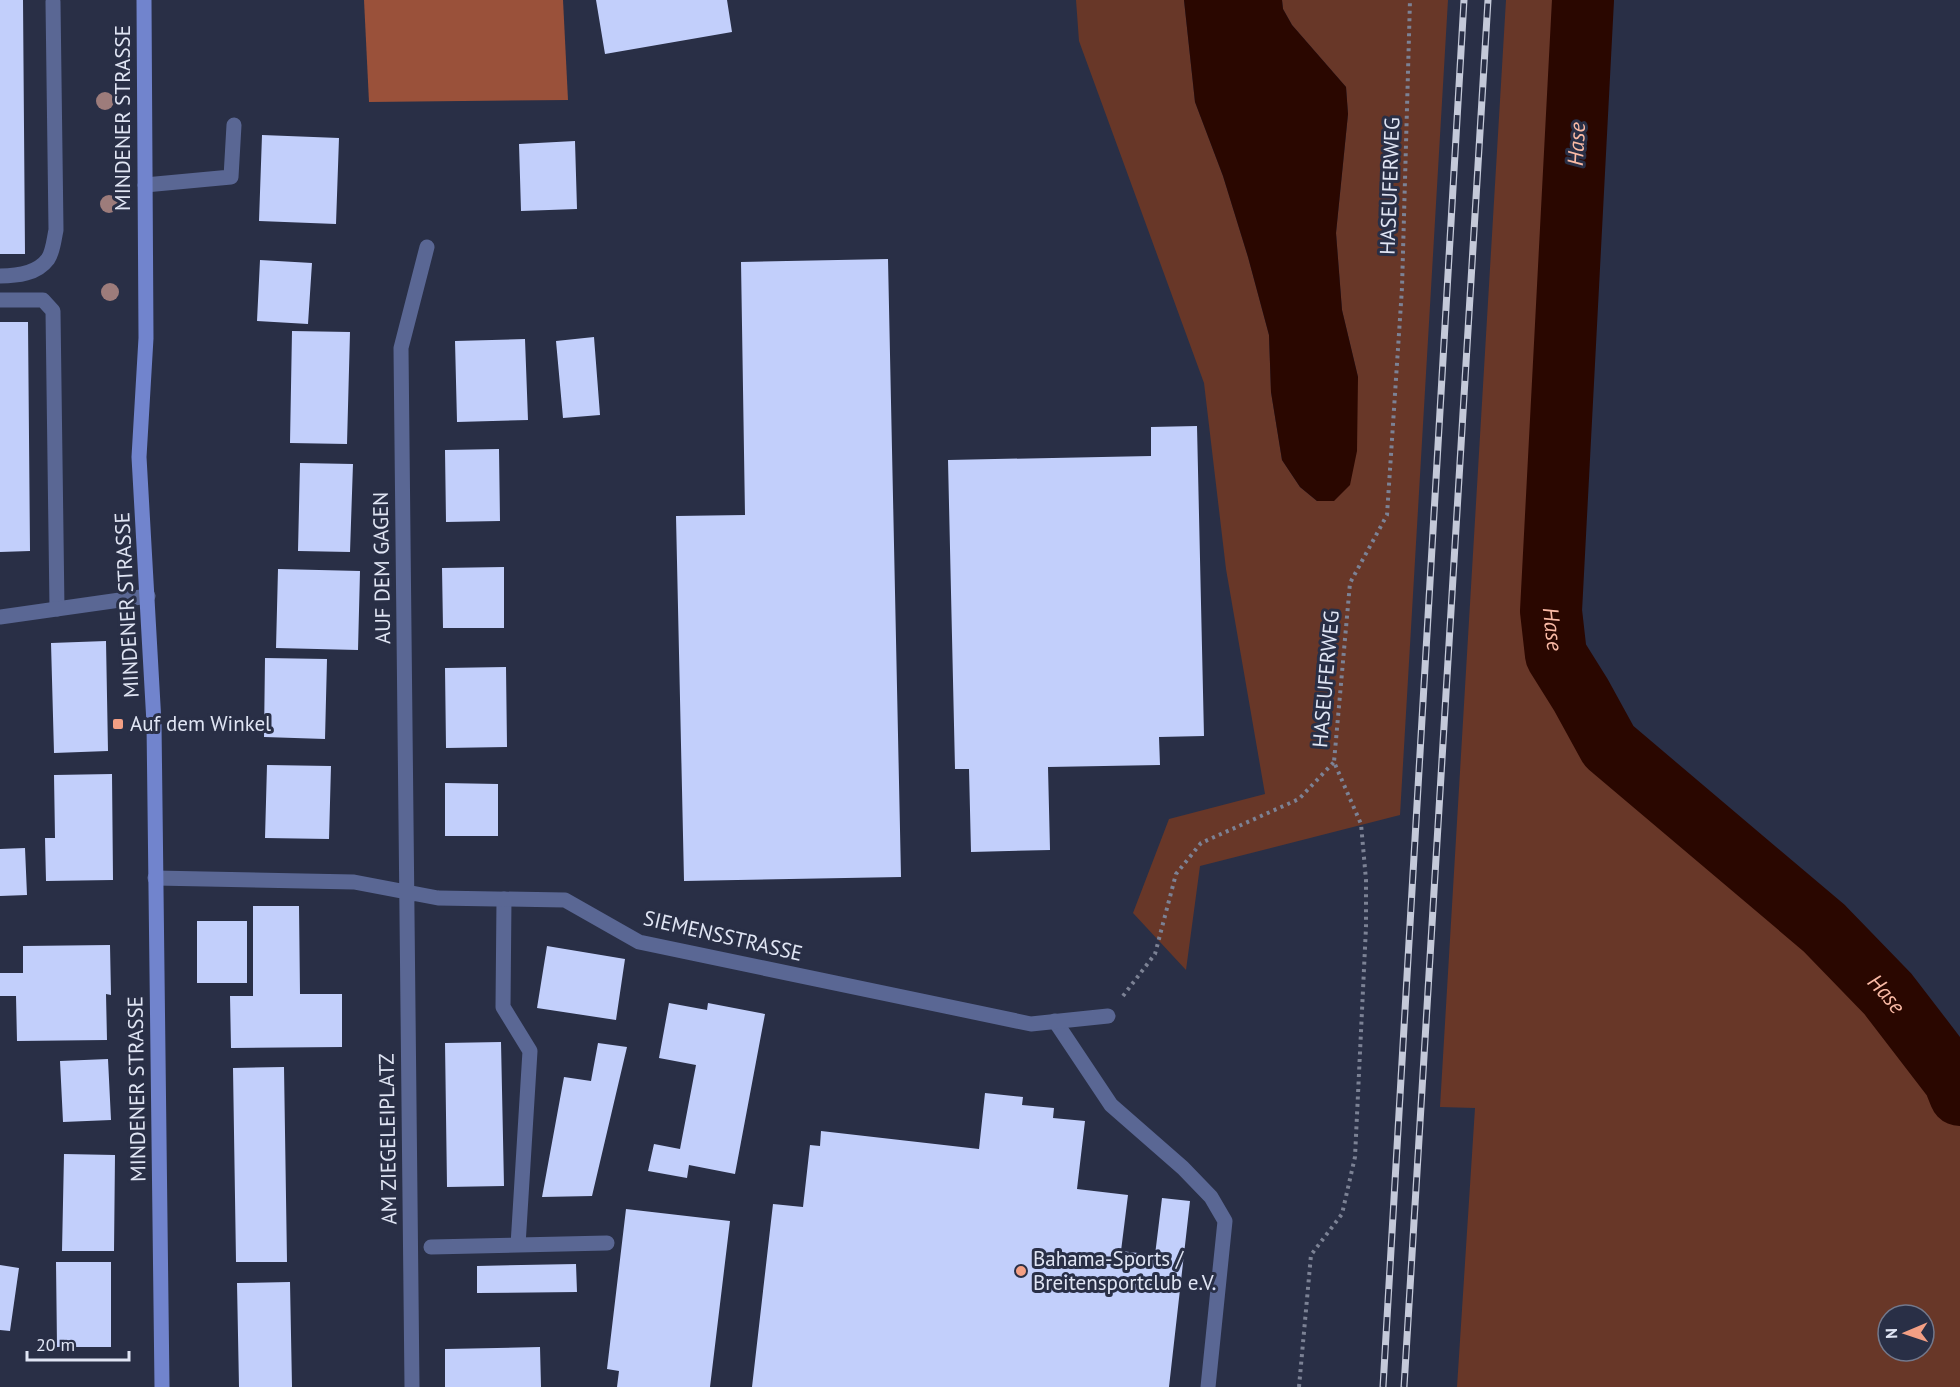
<svg xmlns="http://www.w3.org/2000/svg" width="1960" height="1387" font-family="'PT Sans',sans-serif">
<style>
.green{fill:#683728;fill-rule:evenodd}
.forest{fill:#9a513a}
.water{fill:#2a0700}
.lines{fill:none;stroke-linecap:round;stroke-linejoin:round}
.river{stroke:#2a0700;stroke-width:62}
.building{fill:#c2cffb}
.path{stroke:#7c8295;stroke-width:4;stroke-dasharray:3 4.5;stroke-linecap:butt}
.service{stroke:#5a6794;stroke-width:15}
.minor{stroke:#5a6794;stroke-width:15}
.secondary{stroke:#7184cd;stroke-width:15}
.rail-casing{stroke:#c4c9d9;stroke-width:7}
.rail{stroke:#292f46;stroke-width:4.5;stroke-dasharray:14;stroke-linecap:butt}
.tree{fill:#9d7c7b}
.poi-dot{fill:#f39f84;stroke:#292f46;stroke-width:2}
.labels{text-anchor:middle;stroke-width:6;stroke-linejoin:round;paint-order:stroke}
.street-label{font-size:21px;fill:#e0e5f4;stroke:#292f46}
.poi-label{font-size:21px;fill:#e0e5f4;stroke:#292f46;text-anchor:start}
.water-label{font-size:22px;font-style:italic;fill:#fabaa5;stroke:#292f46}
</style>
<rect width="100%" height="100%" fill="#292f46"/>
<path class="green" d="M1076,0H1184L1195,102L1223,176L1248,257L1269,335L1271,392L1282,460L1300,487L1317,501H1334L1358,377L1342,310L1336,233L1348,114L1346,87L1292,25L1283,9L1282,0H1448L1400,815L1200,866L1186,970L1133,913L1169,819L1265,794L1226,569L1204,383L1079,41Z
M1506,0H1583L1551,611L1556,655L1581,695L1609,746L1824,928L1888,994L1944,1069L1960,1103V1387H1457L1475,1108L1440,1107ZM1888,1315H1924V1351H1888Z"/>
<path class="forest" d="M364,0H563L568,100L369,102Z"/>
<path class="water" d="M1184,0H1282L1283,9L1292,25L1346,87L1348,114L1336,233L1342,310L1358,377L1357,451L1350,485L1334,501H1317L1300,487L1282,460L1271,392L1269,335L1248,257L1223,176L1195,102Z"/>
<g class="lines">
<path class="river" id="s1" d="M1583,0L1551,611L1556,655L1581,695L1609,746L1824,928L1888,994L1954,1080L1960,1095"/>
</g>
<path class="building" d="M0,0H23L25,254H0Z
M596,0H727L732,32L605,54Z
M262,135L339,138L336,224L259,221Z
M575,141L577,209L521,211L519,144Z
M888,259L901,877L684,881L676,516L745,515L741,262Z
M260,260L312,263L308,324L257,321Z
M0,322H28L30,551L0,552Z
M292,331L350,332L347,444L290,443Z
M594,337L600,415L563,418L556,341Z
M525,339L528,420L457,422L455,341Z
M1197,426L1204,736L1159,737L1160,765L1048,767L1050,850L971,852L969,769H955L948,460L1151,456V427Z
M499,449L500,521L446,522L445,450Z
M300,463L353,464L350,552L298,551Z
M504,567V628H443L442,568Z
M278,569L360,571L358,650L276,648Z
M106,641L108,751L54,753L51,643Z
M265,658L327,659L325,739L264,737Z
M506,667L507,747L446,748L445,668Z
M267,765L331,766L329,839L265,838Z
M112,774L113,880L46,881L45,838H55L54,775Z
M445,783L498,784V836H445Z
M25,848L27,895L0,896V849Z
M253,906H299L300,994H342V1047L231,1048L230,996H253Z
M197,921H247V983H197Z
M110,945L111,995L106,994L107,1040L17,1041L16,996H0V973H23V946Z
M547,946L625,959L616,1020L537,1008Z
M669,1003L707,1010L708,1003L765,1014L735,1174L689,1165L687,1178L648,1171L654,1144L680,1149L696,1065L659,1058Z
M501,1042L504,1186L447,1187L445,1043Z
M598,1043L627,1047L592,1196L542,1197L564,1077L591,1081Z
M108,1059L111,1120L63,1122L60,1061Z
M284,1067L287,1262H236L233,1068Z
M985,1093L1023,1097L1022,1105L1054,1108L1053,1118L1085,1121L1077,1189L1128,1195L1121,1251L1155,1255L1162,1198L1190,1201L1169,1387H752L773,1204L803,1207L810,1145L820,1146L821,1131L979,1149Z
M64,1154L115,1155L114,1251H62Z
M626,1209L730,1221L710,1387H617L619,1371L607,1369Z
M56,1262H111V1347H57Z
M576,1264L577,1292L477,1293V1266Z
M0,1265L19,1268L10,1331L0,1330Z
M290,1282L292,1387H239L237,1283Z
M540,1347L541,1387H445V1349Z"/>
<g class="lines">
<path class="path" d="M1123,996L1155,954L1176,874L1201,843L1299,799L1334,762
M1299,1387L1311,1255L1342,1214L1355,1157L1366,927V880L1361,824L1334,762L1350,583L1387,515L1402,288L1410,0"/>
<path class="service" d="M145,185L231,177L234,125
M0,276C17,276 37,274 48,259C53,252 54,239 56,230L53,2
M0,300H43L53,311L57,609
M1055,1021L1111,1105L1183,1168L1211,1197L1225,1221L1208,1387
M518,1245L607,1243
M431,1247L518,1245L530,1051L503,1007L504,899"/>
<path class="minor" d="M0,617L148,596
M155,878L354,882L438,898L565,900L639,942L1031,1024L1108,1016
M412,1387L401,348L427,247"/>
<path class="secondary" d="M144,0L146,338L139,457L154,723L162,1387"/>
<g class="rail-casing">
<path id="rail" d="M1383,1387L1464,0
M1404,1387L1488,0"/>
</g>
<use href="#rail" class="rail"/>
</g>
<g class="tree">
<circle cx="105" cy="101" r="9"/>
<circle cx="109" cy="204" r="9"/>
<circle cx="110" cy="292" r="9"/>
</g>
<g class="poi-dot">
<rect x="112" y="718" width="12" height="12" rx="3"/>
<circle cx="1021" cy="1271" r="6"/>
</g>
<g class="labels">
<g class="street-label">
<text transform="translate(123 118) rotate(-90)" y="7">MINDENER STRASSE</text>
<text transform="translate(1390 186) rotate(-88)" y="7">HASEUFERWEG</text>
<text transform="translate(382 568) rotate(-91)" y="7">AUF DEM GAGEN</text>
<text transform="translate(127 605) rotate(-93)" y="7">MINDENER STRASSE</text>
<text transform="translate(1326 679) rotate(-85)" y="7">HASEUFERWEG</text>
<text transform="translate(723 936) rotate(13)" y="7">SIEMENSSTRASSE</text>
<text transform="translate(137 1089) rotate(-91)" y="7">MINDENER STRASSE</text>
<text transform="translate(388 1139) rotate(-91)" y="7">AM ZIEGELEIPLATZ</text>
</g>
<g class="poi-label">
<text x="130" y="731">Auf dem Winkel</text>
<text x="1033" y="1266">Bahama-Sports /<tspan x="1033" dy="24">Breitensportclub e.V.</tspan></text>
</g>
<g class="water-label">
<text transform="translate(1576 144) rotate(-87)" y="8">Hase</text>
<text dy="8" stroke="none"><textPath href="#s1" startOffset="630">Hase</textPath></text>
<text dy="8" stroke="none"><textPath href="#s1" startOffset="1134">Hase</textPath></text>
</g>
</g>
<g transform="translate(1906 1333) rotate(268)"><circle r="28" fill="#292f46" stroke="#72788c" stroke-width="1.5"/>
<path d="M0-4.5L10 22L0 15L-10 22Z" fill="#f39f84"/>
<text y="-9" font-size="16" font-weight="bold" text-anchor="middle" fill="#e0e5f4">N</text>
</g>
<path d="M27 1351v9h102v-9" fill="none" stroke="#e0e5f4" stroke-width="3"/>
<text x="36" y="1351" font-size="18" fill="#e0e5f4" stroke="#292f46" stroke-width="4.5" paint-order="stroke">20 m</text>
</svg>
